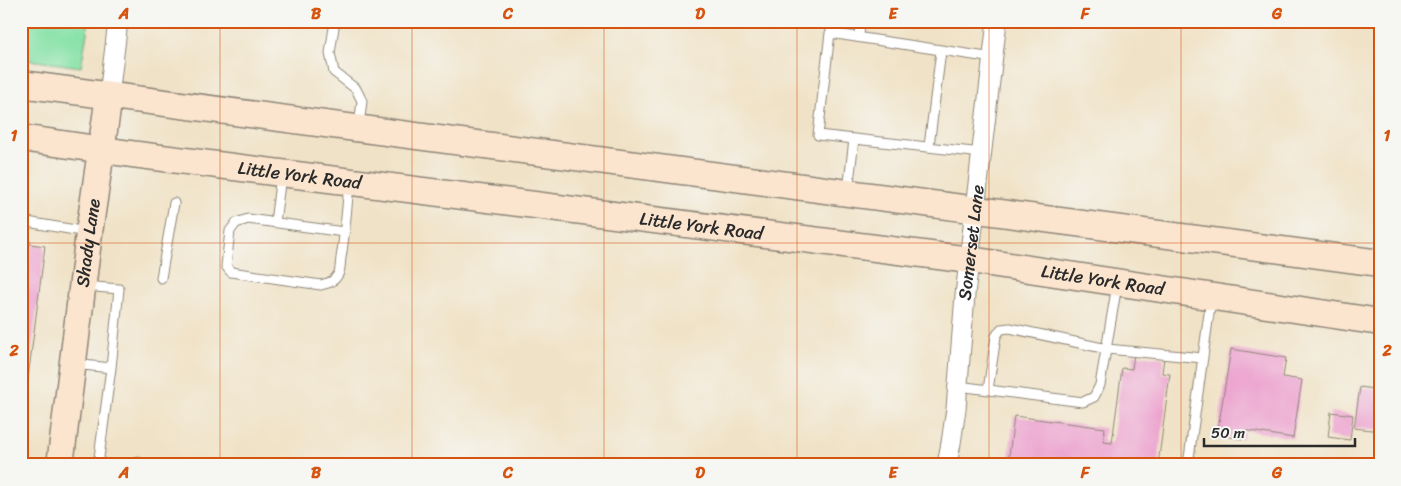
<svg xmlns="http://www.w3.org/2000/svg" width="1401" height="486" font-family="Sriracha,sans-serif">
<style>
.green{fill:#87e2a7;stroke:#598669}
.building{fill:#eca1ce}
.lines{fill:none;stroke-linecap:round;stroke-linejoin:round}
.lane-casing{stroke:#8e8678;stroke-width:11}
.street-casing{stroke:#8e8678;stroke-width:21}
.secondary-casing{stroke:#8e8678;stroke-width:29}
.lane{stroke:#fff;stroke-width:9}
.street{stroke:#fff;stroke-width:19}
.secondary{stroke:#fbe5cf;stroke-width:26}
.grid{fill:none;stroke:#d5540f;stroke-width:1;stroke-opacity:0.55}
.labels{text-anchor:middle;stroke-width:4.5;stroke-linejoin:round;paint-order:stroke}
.street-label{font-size:18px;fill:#2b2b2b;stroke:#f6f6f2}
.neatline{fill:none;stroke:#d5540f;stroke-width:2}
.grid-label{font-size:16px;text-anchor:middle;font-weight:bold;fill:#d5540f}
</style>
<rect width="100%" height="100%" fill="#f6f6f2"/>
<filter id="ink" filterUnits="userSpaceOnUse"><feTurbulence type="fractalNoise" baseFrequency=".02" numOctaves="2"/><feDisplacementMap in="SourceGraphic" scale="10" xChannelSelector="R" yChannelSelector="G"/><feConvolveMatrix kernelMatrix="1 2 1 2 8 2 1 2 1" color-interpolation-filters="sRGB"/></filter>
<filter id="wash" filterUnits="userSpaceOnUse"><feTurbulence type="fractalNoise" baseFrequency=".0096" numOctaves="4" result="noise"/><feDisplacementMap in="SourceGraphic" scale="20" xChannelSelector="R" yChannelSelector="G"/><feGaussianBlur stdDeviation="1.12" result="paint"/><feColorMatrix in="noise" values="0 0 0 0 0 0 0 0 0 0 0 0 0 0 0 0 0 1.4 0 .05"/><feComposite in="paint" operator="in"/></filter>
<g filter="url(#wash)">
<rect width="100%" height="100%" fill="#f0e2c6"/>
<path class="green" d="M21,21H89L81,67L21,59Z"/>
<g id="blocks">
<path class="building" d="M21,239L30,241V244L45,246L27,386L21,385Z
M1231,349L1286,358L1283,377L1302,380L1293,438L1244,430L1243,439L1217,435Z
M1134,354L1164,358L1162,373L1170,374L1158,465H1008L1014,416L1105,428L1103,442L1112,443L1122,368L1132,369Z
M1360,387L1380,390V431L1354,428Z
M1331,412L1353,415L1350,440L1328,437Z"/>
</g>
</g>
<g filter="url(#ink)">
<use href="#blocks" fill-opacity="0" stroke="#8e8678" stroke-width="1"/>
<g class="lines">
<g class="lane-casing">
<path id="lane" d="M335,21L330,53L334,72L356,89L362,101L359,125
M859,37L860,21
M929,146L941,51
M982,153L818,135L830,33L993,58
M848,191L854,139
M21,221L87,232
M275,222L281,176
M344,232L248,219L236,223L230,231L226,266L231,272L321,285C327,283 333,283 337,276C341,272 340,263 341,258C345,233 347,208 349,184
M161,278L174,203
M84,286L119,289L111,368L98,465
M74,364L111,368
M958,386L1083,402L1094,397L1100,385L1117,285
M988,390L996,336L1001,329L1010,328L1107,349L1203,358
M138,465V462
M1188,465L1211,299"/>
</g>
<g class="street-casing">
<g id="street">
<path d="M109,96L118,21"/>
<path id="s1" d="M947,465L951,443L956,409L965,295L997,21"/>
</g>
</g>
<g class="secondary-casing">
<g id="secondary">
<path d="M21,84L1380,263"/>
<path id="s2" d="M21,138L131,154L970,260L1380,322"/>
<path id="s3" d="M60,465L89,233L109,96"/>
</g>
</g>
<use href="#lane" class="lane"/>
<use href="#street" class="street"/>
<use href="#secondary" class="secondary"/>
</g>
</g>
<path class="grid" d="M220,21V465M412,21V465M604,21V465M797,21V465M989,21V465M1181,21V465M21,243H1380"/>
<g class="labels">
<g class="street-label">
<text dy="6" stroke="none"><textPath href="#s2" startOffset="281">Little York Road</textPath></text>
<text dy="6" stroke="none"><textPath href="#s2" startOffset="686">Little York Road</textPath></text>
<text dy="6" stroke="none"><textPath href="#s3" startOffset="224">Shady Lane</textPath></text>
<text dy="6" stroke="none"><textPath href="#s1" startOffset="224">Somerset Lane</textPath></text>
<text dy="6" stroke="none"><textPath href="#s2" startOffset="1091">Little York Road</textPath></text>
</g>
</g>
<rect width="1401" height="486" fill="none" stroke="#f6f6f2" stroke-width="55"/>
<path d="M1204 438v8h151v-8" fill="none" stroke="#2b2b2b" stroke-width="2.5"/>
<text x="1211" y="438" font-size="15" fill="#2b2b2b" stroke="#f6f6f2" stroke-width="4" paint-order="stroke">50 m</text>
<rect x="28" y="28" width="1346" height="430" class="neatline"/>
<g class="grid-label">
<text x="124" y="19">A</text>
<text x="316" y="19">B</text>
<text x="508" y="19">C</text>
<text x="700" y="19">D</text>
<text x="893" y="19">E</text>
<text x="1085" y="19">F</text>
<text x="1277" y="19">G</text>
<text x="14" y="141">1</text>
<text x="1387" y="141">1</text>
<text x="14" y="356">2</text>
<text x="1387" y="356">2</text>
<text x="124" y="478">A</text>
<text x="316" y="478">B</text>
<text x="508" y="478">C</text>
<text x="700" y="478">D</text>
<text x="893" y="478">E</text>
<text x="1085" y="478">F</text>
<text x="1277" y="478">G</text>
</g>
</svg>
